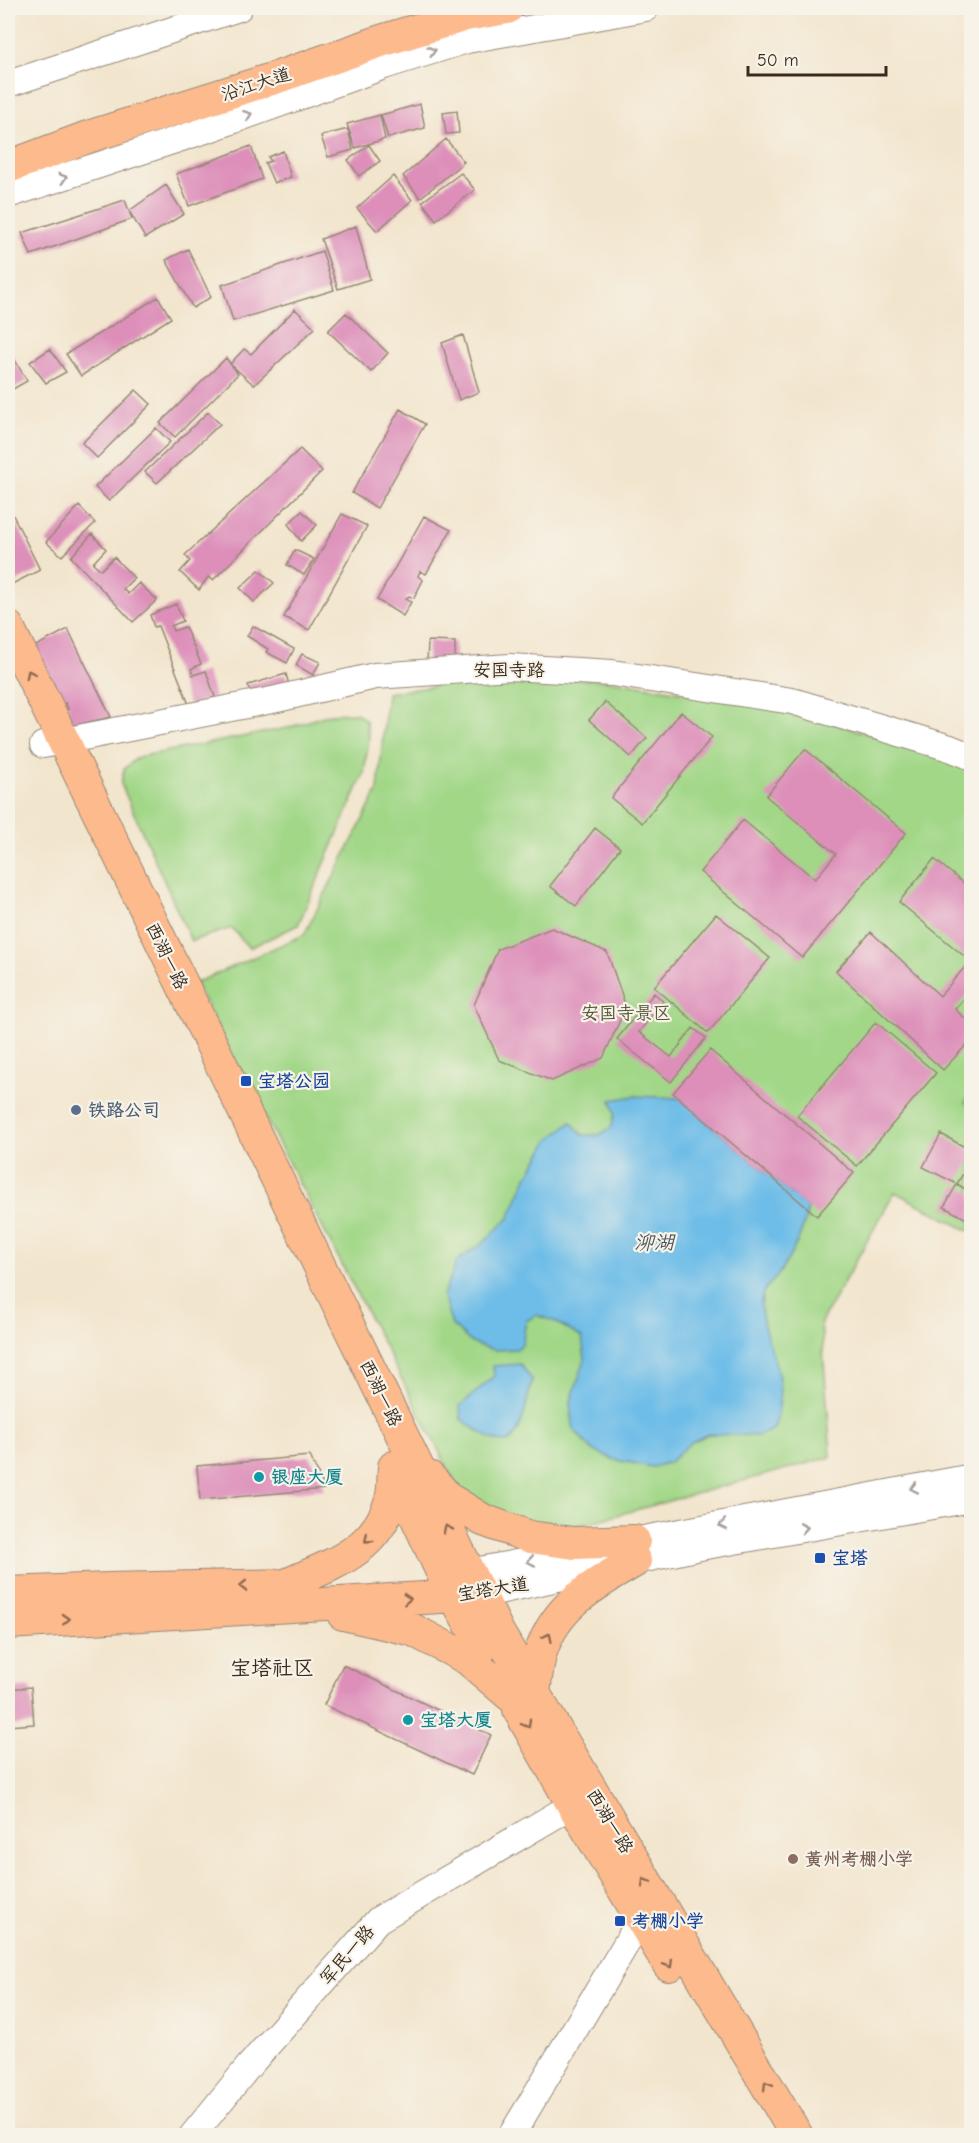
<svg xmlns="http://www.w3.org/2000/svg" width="979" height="2143" font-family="'Comic Neue','LXGW WenKai TC',sans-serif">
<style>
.green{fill:#a1d787;stroke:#6e8052;stroke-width:1.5}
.water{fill:#6ebde8;stroke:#547483;stroke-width:1.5}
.building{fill:#dd8fba}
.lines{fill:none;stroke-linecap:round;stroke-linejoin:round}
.minor-casing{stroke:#968876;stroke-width:28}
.major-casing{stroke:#968876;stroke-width:34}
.minor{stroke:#fff;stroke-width:26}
.major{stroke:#fcba8d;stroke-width:32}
.oneway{stroke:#a79f9a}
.oneway2{stroke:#926b50}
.transit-dot{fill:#1a4fb4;stroke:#f7f3e8;stroke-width:2}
.service-dot{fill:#5c6f8a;stroke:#f7f3e8;stroke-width:2}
.culture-dot{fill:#0f9aa8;stroke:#f7f3e8;stroke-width:2}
.education-dot{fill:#8d6e63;stroke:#f7f3e8;stroke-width:2}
.labels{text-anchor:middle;stroke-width:4.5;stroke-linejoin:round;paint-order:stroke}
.street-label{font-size:18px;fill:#3b2a1e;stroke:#f7f3e8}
.park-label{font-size:18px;fill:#545538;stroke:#f7f3e8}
.transit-label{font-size:18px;font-weight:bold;fill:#164399;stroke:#f7f3e8;text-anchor:start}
.service-label{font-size:18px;font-weight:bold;fill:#4e5e75;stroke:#f7f3e8;text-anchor:start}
.culture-label{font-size:18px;font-weight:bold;fill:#0d838f;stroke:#f7f3e8;text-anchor:start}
.education-label{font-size:18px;font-weight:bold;fill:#785e54;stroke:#f7f3e8;text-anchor:start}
.water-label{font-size:20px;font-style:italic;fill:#4a565b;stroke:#f7f3e8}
.quarter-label{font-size:21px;fill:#3b2a1e;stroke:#f7f3e8}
</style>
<rect width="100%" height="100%" fill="#f7f3e8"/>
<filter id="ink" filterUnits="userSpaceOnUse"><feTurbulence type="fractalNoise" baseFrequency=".0167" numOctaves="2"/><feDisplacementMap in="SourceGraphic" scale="12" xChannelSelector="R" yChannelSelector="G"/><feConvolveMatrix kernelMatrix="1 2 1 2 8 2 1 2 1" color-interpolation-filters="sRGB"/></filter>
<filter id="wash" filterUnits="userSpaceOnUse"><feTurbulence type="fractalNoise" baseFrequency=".008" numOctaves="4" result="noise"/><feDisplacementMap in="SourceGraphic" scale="24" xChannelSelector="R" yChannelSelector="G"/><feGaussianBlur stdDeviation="1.35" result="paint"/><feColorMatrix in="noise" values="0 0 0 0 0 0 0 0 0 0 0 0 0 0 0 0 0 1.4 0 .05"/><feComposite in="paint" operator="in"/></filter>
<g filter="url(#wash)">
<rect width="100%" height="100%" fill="#f2e5cd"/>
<path class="green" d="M509,676L615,681L793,711L972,766V1094L965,1102L971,1107V1232L895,1192L821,1322L831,1457L562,1530L504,1520L462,1495L195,983L304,935L378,790L387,693Z
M357,713L366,721L369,738L364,773L298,925L249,948L232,928L191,941L121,784L124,769L138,757L288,728L330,714Z"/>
<path class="water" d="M635,1096L679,1098L808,1208C803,1232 792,1255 778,1275C773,1281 766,1287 763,1293C755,1317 776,1354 779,1379C781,1395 779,1413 774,1429L759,1436L708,1434L690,1443L670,1462L653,1467L615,1460L592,1450L574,1430L570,1404L585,1359L582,1338L556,1322L536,1315L526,1321L522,1345L516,1349L494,1350L472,1343L452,1325L443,1295L457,1261L481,1244L509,1218L527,1177L549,1140L571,1122L583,1135H599L611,1128L615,1113L611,1100Z
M520,1364L532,1380C528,1394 522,1443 504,1442C489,1441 473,1427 461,1419L460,1406L494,1376L493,1366Z"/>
<g id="blocks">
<path class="building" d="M420,104L425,128L388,138L381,115Z
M457,111L459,133L446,134L443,113Z
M380,115L385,139L355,148L347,124Z
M348,129L353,150L328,157L321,136Z
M446,139L464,162L420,198L403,176Z
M369,145L380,161L359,176L348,160Z
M251,146L262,179L189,206L176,174Z
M283,151L291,177L274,183L265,163L271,161L268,157Z
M461,173L475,190L436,220L422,202Z
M393,176L412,200L377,231L357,208Z
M166,185L184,214L145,238L129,211Z
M125,200L132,219L31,255L22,233Z
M356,226L370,279L338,289L321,239Z
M188,249L211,297L193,308L166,260Z
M322,251L334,290L233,321L222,285Z
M158,297L171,318L81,376L66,354Z
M295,309L315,328L254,385L230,364L244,349L251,354Z
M346,313L388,353L371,372L328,331Z
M463,335L479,392L459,400L442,343Z
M8,348L27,381L8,392Z
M50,349L66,372L46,383L30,362Z
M226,358L238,374L175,437L160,423Z
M136,390L151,404L97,458L82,443Z
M400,409L425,424L377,508L352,493Z
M208,412L220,424L157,483L145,472Z
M156,428L170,442L109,501L95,487Z
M300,449L322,471L213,580L208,577L199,590L180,572L190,561L185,555Z
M8,505L40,570L8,586Z
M79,506L95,523L62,556L46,542Z
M302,511L317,525L301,541L288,524Z
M342,514L367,526L309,630L284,617Z
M424,516L451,530L426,574L420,571L418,576L423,580L414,598L409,596L405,599L411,602L403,616L377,600Z
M92,534L106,549L93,563L101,570L114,557L134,578L123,589L128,594L139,583L157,600L133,622L71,557Z
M295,550L314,559L304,575L287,565Z
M259,570L274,583L254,602L240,588Z
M176,604L183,621L171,626L173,631L185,627L201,664L191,669L193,675L206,671L215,697L190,707L158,626L154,627L150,615Z
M253,626L294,649L287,663L266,652L268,649L247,636Z
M68,629L111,717L72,726L65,712L68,709L66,703L62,704L34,647Z
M428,641L455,642V669L427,664Z
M302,654L320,662L313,675L296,665Z
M286,674L290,689L253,699L248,685Z
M605,702L647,738L631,757L589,720Z
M681,712L712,737L642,823L611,798Z
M805,749L906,833L802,958L700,872L743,820L815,879L836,854L766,796Z
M595,828L620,848L576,906L550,886Z
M934,859L972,890V990L955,1009L972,1025V1039L943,1070L836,971L871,932L940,996L970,961L899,902Z
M716,914L770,958L708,1033L654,987Z
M552,928L607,952L626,1007L603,1058L552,1081L499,1060L474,1005L498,949Z
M654,993L663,1001L639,1032L671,1057L693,1028L706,1038L671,1082L617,1039Z
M876,1022L936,1073L857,1166L797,1116Z
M710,1050L854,1173L817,1216L673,1093Z
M941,1134L972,1151V1159L957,1184L923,1167Z
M957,1184L972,1193V1222L944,1207Z
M310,1456L325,1489L200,1500L197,1466Z
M343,1665L491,1735L472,1775L324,1705Z
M31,1687L34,1724L8,1726V1689Z"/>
</g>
</g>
<g filter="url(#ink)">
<use href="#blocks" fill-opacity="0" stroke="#968876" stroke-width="1.5"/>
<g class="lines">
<g class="minor-casing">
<path id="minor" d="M8,84L239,8
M8,195L209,129L384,66L467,40L646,8
M43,745L277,699L375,676L510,667L612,673L792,701L950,748L972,757
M469,1572L972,1477
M480,1595L700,1547L972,1499
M192,2136L249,2066L378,1920L573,1805
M511,2136L641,1919"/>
</g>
<g class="major-casing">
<path id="major" d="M8,167L88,137L278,77L381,41L466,15L507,8
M8,627L499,1634L797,2136
M395,1471L447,1583L483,1646
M429,1477L449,1499L483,1520L530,1537L574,1543L634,1541
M286,1585C330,1565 376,1552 391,1500C394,1490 393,1478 394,1467
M8,1593L109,1589L288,1585
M343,1614L413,1630L468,1659L510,1695
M8,1623L474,1595
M534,1693C536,1680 537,1665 541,1652C556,1605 595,1584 635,1561
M519,1710L573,1805L669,1965"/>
</g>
<use href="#minor" class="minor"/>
<use href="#major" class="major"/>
</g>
<defs><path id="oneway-chevron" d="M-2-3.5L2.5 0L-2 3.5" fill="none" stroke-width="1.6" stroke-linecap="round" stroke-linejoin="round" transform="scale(1.5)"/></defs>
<g class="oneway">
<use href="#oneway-chevron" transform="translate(432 51) rotate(-17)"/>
<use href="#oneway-chevron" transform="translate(248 115) rotate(-21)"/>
<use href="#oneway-chevron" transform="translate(63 178) rotate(-17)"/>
<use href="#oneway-chevron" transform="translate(914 1488) rotate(169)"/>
<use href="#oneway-chevron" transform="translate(723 1525) rotate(169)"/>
<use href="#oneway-chevron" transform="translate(804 1528) rotate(-10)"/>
<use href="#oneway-chevron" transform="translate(531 1561) rotate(169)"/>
</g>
<g class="oneway2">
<use href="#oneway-chevron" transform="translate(30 674) rotate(-116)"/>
<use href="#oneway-chevron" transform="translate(447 1529) rotate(-116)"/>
<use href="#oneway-chevron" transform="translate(368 1539) rotate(139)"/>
<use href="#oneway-chevron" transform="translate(243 1586) rotate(179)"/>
<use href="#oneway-chevron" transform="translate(407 1599) rotate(-3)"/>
<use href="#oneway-chevron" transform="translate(66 1619) rotate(-3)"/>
<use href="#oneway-chevron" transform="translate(548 1637) rotate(-65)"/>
<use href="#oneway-chevron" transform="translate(527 1724) rotate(60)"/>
<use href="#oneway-chevron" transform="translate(645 1882) rotate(-121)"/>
<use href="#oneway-chevron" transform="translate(669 1964) rotate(59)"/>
<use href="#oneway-chevron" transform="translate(767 2085) rotate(-121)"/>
</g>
</g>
<g class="transit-dot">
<rect x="240" y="1075" width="12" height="12" rx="3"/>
<rect x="814" y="1552" width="12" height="12" rx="3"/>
<rect x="614" y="1915" width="12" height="12" rx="3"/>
</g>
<circle class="service-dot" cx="76" cy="1110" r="6"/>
<g class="culture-dot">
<circle cx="259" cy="1477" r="6"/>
<circle cx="408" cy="1720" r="6"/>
</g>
<circle class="education-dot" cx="793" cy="1859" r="6"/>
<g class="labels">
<g class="street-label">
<text transform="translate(256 84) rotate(-18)" y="6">沿江大道</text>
<text x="509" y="676">安国寺路</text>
<text transform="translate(167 956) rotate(64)" y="6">西湖一路</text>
<text transform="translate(381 1393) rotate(64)" y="6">西湖一路</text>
<text transform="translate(493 1589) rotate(-9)" y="6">宝塔大道</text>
<text transform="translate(610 1821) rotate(59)" y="6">西湖一路</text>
<text transform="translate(347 1955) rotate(-49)" y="6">军民一路</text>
</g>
<g class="park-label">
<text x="626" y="1019">安国寺景区</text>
</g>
<g class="transit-label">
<text x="258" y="1087">宝塔公园</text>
<text x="832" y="1564">宝塔</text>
<text x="632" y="1927">考棚小学</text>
</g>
<g class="service-label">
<text x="88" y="1116">铁路公司</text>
</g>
<g class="culture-label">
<text x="271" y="1483">银座大厦</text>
<text x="420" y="1726">宝塔大厦</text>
</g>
<g class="education-label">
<text x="805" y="1865">黄州考棚小学</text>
</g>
<g class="water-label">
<text x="654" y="1249">泖湖</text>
</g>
<g class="quarter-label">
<text x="272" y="1675">宝塔社区</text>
</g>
</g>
<rect width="979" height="2143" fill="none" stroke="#f7f3e8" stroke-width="30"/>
<path d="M748 66v9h138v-9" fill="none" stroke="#3b2a1e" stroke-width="3"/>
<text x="757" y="66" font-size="18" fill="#3b2a1e" stroke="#f7f3e8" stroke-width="4.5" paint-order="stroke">50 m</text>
</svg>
